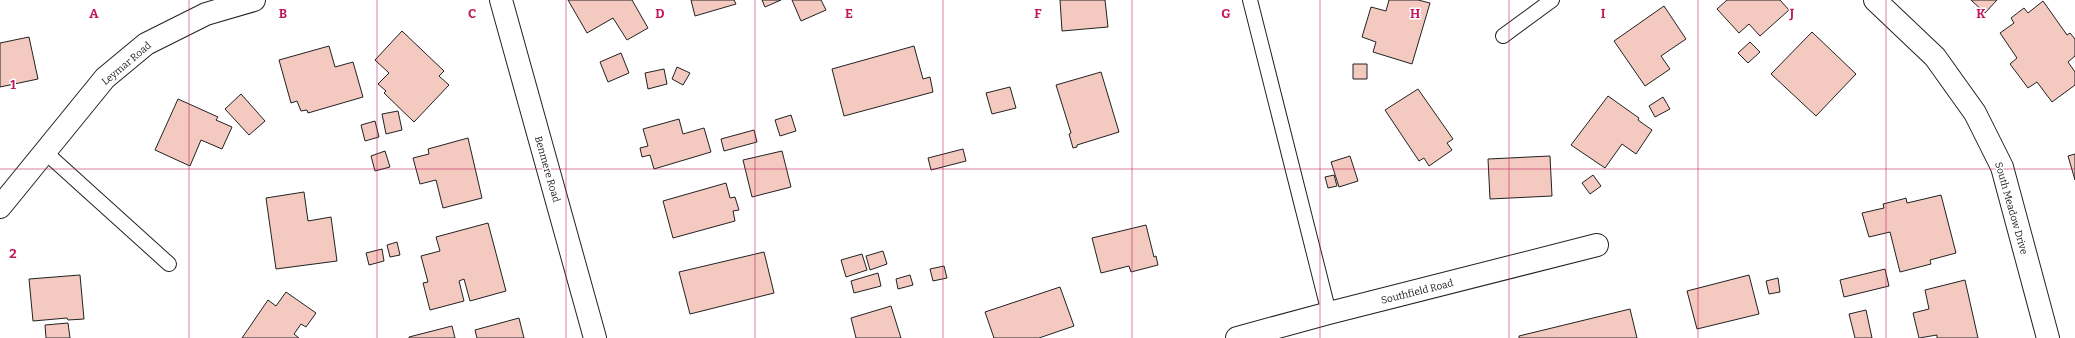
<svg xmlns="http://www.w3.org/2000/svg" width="2075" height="338" font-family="Bitter,serif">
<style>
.building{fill:#f3c9c0;stroke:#222}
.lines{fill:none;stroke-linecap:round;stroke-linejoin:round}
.service-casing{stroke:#222;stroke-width:16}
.minor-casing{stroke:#222;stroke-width:24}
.service{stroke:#fff;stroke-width:14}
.minor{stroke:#fff;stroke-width:22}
.grid{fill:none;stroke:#c2185b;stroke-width:1;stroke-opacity:0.55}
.labels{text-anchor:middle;stroke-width:3;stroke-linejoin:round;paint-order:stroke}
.street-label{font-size:10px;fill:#222;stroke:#fff}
.grid-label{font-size:13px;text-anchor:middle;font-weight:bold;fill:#c2185b;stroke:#fff;stroke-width:3;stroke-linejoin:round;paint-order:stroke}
</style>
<rect width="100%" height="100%" fill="#fff"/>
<path class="building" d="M568,0H632L648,28L627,40L613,18L587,33Z
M691,0H734L736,4L695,16Z
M762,0H781L765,7Z
M792,0H821L826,10L801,21Z
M1060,0H1105L1108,27L1062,31Z
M1389,0H1418L1430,3L1412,64L1373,52L1376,42L1362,37L1371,7L1386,11Z
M1727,0H1780L1789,10L1760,36L1749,24L1739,33L1717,9Z
M1971,0H1997L1985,13Z
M2043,1L2067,35L2070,33L2075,39V56L2068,62L2075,72V85L2052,102L2037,82L2028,88L2010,64L2017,58L2000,33L2014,23L2011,18L2024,8L2028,13Z
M1664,6L1686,39L1661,56L1670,69L1645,86L1614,41Z
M402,31L444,71L439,76L449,85L414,122L384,93L386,91L378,84L389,73L375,60Z
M1812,32L1856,74L1816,116L1771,74Z
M29,37L38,79L0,87V43Z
M1750,42L1760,52L1748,63L1738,53Z
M329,46L335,67L353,62L363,97L308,113L307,110L301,111L297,101L291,103L279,60Z
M914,46L923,79L930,77L933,92L844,116L832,69Z
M621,53L629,73L608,82L600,62Z
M1353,64H1367V79H1353Z
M677,67L690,73L683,85L672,79Z
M664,69L667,84L648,89L645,73Z
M1101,72L1119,132L1077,145V147L1073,148L1069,134L1071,133L1056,85Z
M1010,87L1016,108L992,114L986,93Z
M1418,89L1453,139L1447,143L1452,150L1429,166L1424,158L1419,161L1385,110Z
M241,94L265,121L249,135L225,109Z
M1608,96L1639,118L1638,120L1652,130L1636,154L1622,144L1605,168L1571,145Z
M1663,97L1670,109L1655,117L1649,106Z
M178,99L218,117L216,120L232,127L222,149L201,140L190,166L155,150Z
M398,111L402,130L386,134L382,114Z
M791,115L796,131L780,136L775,120Z
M679,119L683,134L704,128L711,152L654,169L650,155L642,157L640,148L648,146L643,129Z
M375,121L379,137L365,141L361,125Z
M754,130L757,142L724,151L721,139Z
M468,138L482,198L443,208L436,180L420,184L413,158L429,154L428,149Z
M963,149L966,161L931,170L928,158Z
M385,151L390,167L375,171L371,156Z
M782,151L791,187L752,197L743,160Z
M2075,154V180L2068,156Z
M1350,156L1358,181L1339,187L1331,162Z
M1550,156L1552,196L1490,199L1488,159Z
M1334,175L1337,186L1328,188L1325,177Z
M1593,175L1601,186L1590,194L1582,183Z
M726,183L730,198L735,197L739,210L733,211L735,221L673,238L663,201Z
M304,192L308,221L331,217L337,261L276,269L266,198Z
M1941,195L1956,253L1930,260L1931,264L1900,272L1890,232L1869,237L1862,213L1884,208L1883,204L1903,199L1906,198L1907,203Z
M488,223L506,291L470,301L464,279L459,281L464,301L430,310L423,283L428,282L421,256L440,251L436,237Z
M1146,225L1154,257L1156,256L1158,265L1131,272L1129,266L1101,273L1092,238Z
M397,242L400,255L390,257L387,245Z
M382,249L384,261L369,265L366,253Z
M883,251L887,264L870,270L866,256Z
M764,252L774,293L690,314L679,272Z
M862,254L867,270L846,277L841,260Z
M944,266L947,278L933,281L930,269Z
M1885,269L1889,286L1844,297L1840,280Z
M878,273L881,286L854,293L851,281Z
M80,275L84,319L68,320L67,318L33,321L29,279Z
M910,275L913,285L898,289L896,279Z
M1749,275L1759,314L1697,329L1687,291Z
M1778,278L1780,292L1769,294L1766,281Z
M1965,280L1978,338H1937V335L1919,338L1913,313L1929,309L1925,290Z
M1060,287L1074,326L1039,338H994L985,312Z
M286,292L316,313L306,327L301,324L294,334L299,338H242L268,300L276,306Z
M891,306L901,338H856L851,318Z
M1630,309L1637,338H1519V336Z
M1866,310L1872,338H1855L1849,314Z
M519,318L524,338H477L475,330Z
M68,323L70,338H46L45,325Z
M452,326L455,338H409V337Z"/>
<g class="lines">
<g class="service-casing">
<path id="service" d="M1250,0L1329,313
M1503,36L1552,0
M45,152L169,264"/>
</g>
<g class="minor-casing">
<path id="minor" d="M501,0L595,338
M1875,0L1935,57L1975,113L2002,167L2048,338
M0,207L105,78L146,44L206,14L254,0
M1237,338L1329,313L1597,245"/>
</g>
<use href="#service" class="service"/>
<use href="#minor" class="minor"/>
</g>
<path class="grid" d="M189,0V338M377,0V338M566,0V338M755,0V338M943,0V338M1132,0V338M1320,0V338M1509,0V338M1698,0V338M1886,0V338M0,169H2075"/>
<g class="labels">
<g class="street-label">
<text transform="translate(126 63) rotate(-40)" y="4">Leymar Road</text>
<text transform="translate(548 169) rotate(74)" y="4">Benmere Road</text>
<text transform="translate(2012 208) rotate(74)" y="4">South Meadow Drive</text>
<text transform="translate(1417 291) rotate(-14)" y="4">Southfield Road</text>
</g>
</g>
<g class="grid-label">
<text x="94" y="18">A</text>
<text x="283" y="18">B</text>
<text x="472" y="18">C</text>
<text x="660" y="18">D</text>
<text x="849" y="18">E</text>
<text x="1038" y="18">F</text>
<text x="1226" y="18">G</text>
<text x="1415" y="18">H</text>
<text x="1603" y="18">I</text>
<text x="1792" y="18">J</text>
<text x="1981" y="18">K</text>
<text x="13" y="89">1</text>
<text x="13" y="258">2</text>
</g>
</svg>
